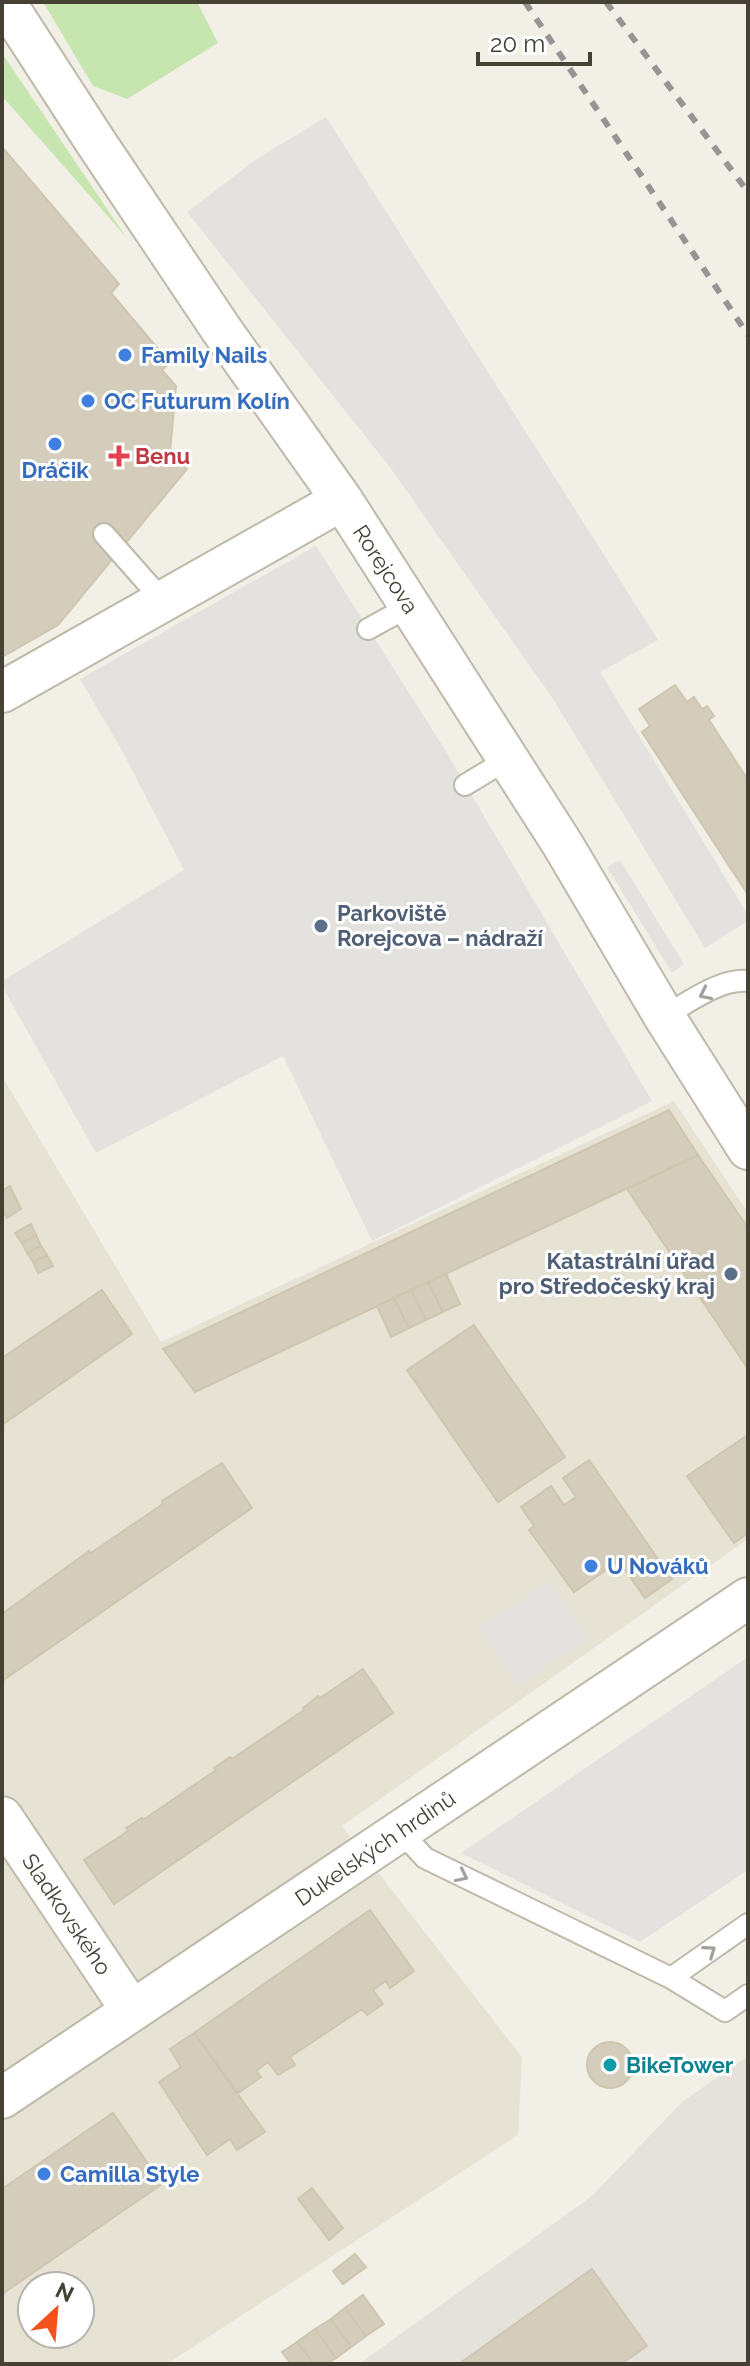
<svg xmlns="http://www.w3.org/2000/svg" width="750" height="2366" font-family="Raleway,sans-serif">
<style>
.residential{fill:#e6e3d4;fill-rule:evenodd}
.industrial{fill:#e5e1db}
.green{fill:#c7e6af}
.parking{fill:#e3e2de}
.building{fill:#d4cdbb;stroke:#cec6af;stroke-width:2}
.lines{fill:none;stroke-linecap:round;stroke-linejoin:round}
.service-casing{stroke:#beb9a9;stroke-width:24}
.minor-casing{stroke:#beb9a9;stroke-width:44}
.service{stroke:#fff;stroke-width:20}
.minor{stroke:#fff;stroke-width:40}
.rail{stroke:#959595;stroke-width:6;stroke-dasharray:10 10;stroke-linecap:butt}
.oneway{stroke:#a2a09a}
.shop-dot{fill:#3f7fe0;stroke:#fff;stroke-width:3}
.health-dot{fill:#e0444e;stroke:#fff;stroke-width:3}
.service-dot{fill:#5c6f8a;stroke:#fff;stroke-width:3}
.culture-dot{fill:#0f9aa8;stroke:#fff;stroke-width:3}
.labels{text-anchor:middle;stroke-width:6;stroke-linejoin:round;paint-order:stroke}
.shop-label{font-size:22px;font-weight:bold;fill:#366cbe;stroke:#fff;text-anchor:start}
.health-label{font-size:22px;font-weight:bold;fill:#be3a42;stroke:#fff;text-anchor:start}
.street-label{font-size:22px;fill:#454135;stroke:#fff}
.service-label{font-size:22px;font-weight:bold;fill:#4e5e75;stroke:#fff;text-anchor:start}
.culture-label{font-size:22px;font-weight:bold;fill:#0d838f;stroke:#fff;text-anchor:start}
</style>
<rect width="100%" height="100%" fill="#f2f0e6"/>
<path class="residential" d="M2,1076L161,1342L674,1101L748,1213V1539L342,1826L522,2057L518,2135L167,2364H2ZM32,2286H80V2334H32Z"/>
<path class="industrial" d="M748,2056V2364H359L592,2196L682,2102Z"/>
<path class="green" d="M43,2H197L218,43L127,99L93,86Z
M2,53L126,237L2,96Z"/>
<path class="parking" d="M326,117L658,640L600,672L748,915V921L705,948L553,699L389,466L187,212L258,158Z
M316,546L444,748L652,1101L372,1241L283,1056L96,1153L2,986V981L184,870L120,747L80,679Z
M620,860L684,964L672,973L607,867Z
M551,1580L590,1638L518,1686L479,1628Z
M748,1657V1870L640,1942L461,1853Z"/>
<path class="building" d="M2,147L119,284L111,293L170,363L162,370L176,386L170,453L187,469L58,625L2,657Z
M675,685L687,702L694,697L702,709L707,706L714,716L709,720L748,780V895L642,732L650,726L639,709Z
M669,1110L698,1155L195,1392L163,1349Z
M698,1155L748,1228V1369L627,1189Z
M10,1186L21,1209L7,1218L2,1209V1191Z
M31,1224L36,1235L22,1243L15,1233Z
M36,1235L41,1246L27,1253L22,1243Z
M41,1246L47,1255L33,1262L27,1253Z
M47,1255L53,1266L38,1273L33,1262Z
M446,1274L460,1304L443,1312L428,1282Z
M428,1282L443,1312L426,1320L411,1290Z
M102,1290L132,1334L2,1425V1358Z
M411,1290L426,1320L409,1328L394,1298Z
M394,1298L409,1328L391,1337L377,1306Z
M474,1325L565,1457L498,1502L407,1370Z
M748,1435V1533L734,1543L687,1476Z
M589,1460L672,1579L645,1598L619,1561L574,1592L529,1530L534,1526L521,1507L551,1486L564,1505L576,1497L563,1478Z
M222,1463L252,1508L2,1681V1614L89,1551L91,1553L163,1504L162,1501Z
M363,1669L393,1713L114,1904L84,1860L128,1831L126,1828L142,1818L143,1820L216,1770L214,1768L230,1757L232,1759L304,1710L303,1708L318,1696L320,1698Z
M370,1910L414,1971L390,1988L386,1981L373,1990L383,2004L367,2015L362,2009L290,2057L295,2065L278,2075L268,2062L256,2071L261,2077L238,2093L194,2033Z
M194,2033L265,2132L237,2150L230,2139L207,2155L159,2082L181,2067L170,2049Z
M587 2065a23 23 0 1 1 46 0a23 23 0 1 1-46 0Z
M113,2113L162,2184L2,2294V2189Z
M312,2188L343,2228L329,2240L298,2199Z
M355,2254L366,2267L343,2284L333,2271Z
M592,2269L647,2346L621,2364H459Z
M363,2295L384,2324L366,2336L345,2308Z
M345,2308L366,2336L351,2347L331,2319Z
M331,2319L351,2347L336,2358L315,2329Z
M315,2329L336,2358L327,2364H314L297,2342Z
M297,2342L314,2364H291L282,2352Z"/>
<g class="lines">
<g class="service-casing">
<path id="service" d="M104,534L164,602
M368,629L410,606
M465,785L508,759
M664,1016C688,1003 720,978 748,981
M400,1831L425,1858L671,1978L725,2011L748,1995
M671,1978L748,1924"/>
</g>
<g class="minor-casing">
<path id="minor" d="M5,2L95,141L221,329L342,500L563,845L664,1016L748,1149
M2,692L342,500
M2,1817L132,2011
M2,2098L748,1598"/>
</g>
<use href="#service" class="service"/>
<use href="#minor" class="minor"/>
<path class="rail" d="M525,2L748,335
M606,2L748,192"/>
</g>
<defs><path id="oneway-chevron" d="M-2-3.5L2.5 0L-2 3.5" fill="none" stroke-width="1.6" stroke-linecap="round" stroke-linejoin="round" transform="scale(2)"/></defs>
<g class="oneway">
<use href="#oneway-chevron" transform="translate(705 994) rotate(154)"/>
<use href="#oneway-chevron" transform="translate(462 1876) rotate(26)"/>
<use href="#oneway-chevron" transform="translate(710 1951) rotate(-35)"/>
</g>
<g class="shop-dot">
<circle cx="125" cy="355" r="8"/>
<circle cx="88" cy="401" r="8"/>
<circle cx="55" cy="444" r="8"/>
<circle cx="591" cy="1566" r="8"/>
<circle cx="44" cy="2174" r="8"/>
</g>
<path class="health-dot" d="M115 444h8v8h8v8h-8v8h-8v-8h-8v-8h8z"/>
<g class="service-dot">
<circle cx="321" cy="926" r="8"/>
<circle cx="731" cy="1274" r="8"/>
</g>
<circle class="culture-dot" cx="610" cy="2065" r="8"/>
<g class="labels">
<g class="shop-label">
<text x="141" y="363">Family Nails</text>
<text x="104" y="409">OC Futurum Kolín</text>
<text x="55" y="478" text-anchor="middle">Dráčik</text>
<text x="607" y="1574">U Nováků</text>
<text x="60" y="2182">Camilla Style</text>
</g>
<g class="health-label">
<text x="135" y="464">Benu</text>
</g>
<g class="street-label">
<text transform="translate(386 569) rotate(57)" y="8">Rorejcova</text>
<text transform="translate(375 1848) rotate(-34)" y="8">Dukelských hrdinů</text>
<text transform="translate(67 1914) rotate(56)" y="8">Sladkovského</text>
</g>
<g class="service-label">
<text x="337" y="921">Parkoviště<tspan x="337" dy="25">Rorejcova – nádraží</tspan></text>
<text x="715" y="1269" text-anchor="end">Katastrální úřad<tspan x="715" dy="25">pro Středočeský kraj</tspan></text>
</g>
<g class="culture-label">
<text x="626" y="2073">BikeTower</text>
</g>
</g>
<rect width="750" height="2366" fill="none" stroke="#454135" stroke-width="8"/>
<g transform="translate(56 2310) rotate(26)"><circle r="38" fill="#ffffff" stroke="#b5b3ae" stroke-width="2"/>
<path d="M0-6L14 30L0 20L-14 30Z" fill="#f5531b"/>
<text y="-12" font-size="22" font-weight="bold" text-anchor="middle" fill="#454135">N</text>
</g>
<path d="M478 52v12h112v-12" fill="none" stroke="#454135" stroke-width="4"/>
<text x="490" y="52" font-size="24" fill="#454135" stroke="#ffffff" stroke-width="6" paint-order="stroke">20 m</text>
</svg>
